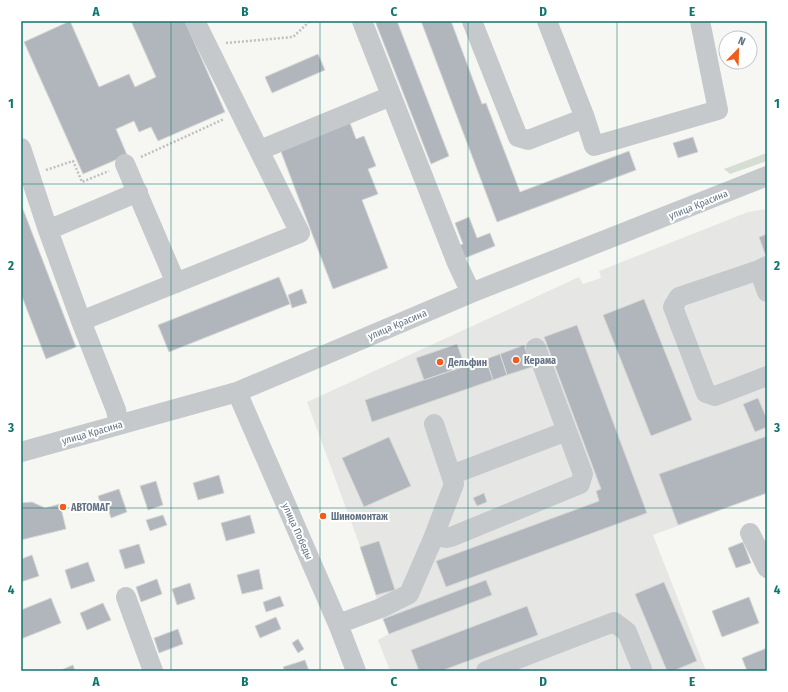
<svg xmlns="http://www.w3.org/2000/svg" width="788" height="692" font-family="'Fira Sans Condensed',sans-serif">
<style>
.built{fill:#e6e7e5}
.green{fill:#d6ded3}
.building{fill:#b0b6bc;stroke:#d7d7d5}
.lines{fill:none;stroke-linecap:round;stroke-linejoin:round}
.path{stroke:#bfc0c3;stroke-width:2.5;stroke-dasharray:2 2;stroke-linecap:butt}
.minor{stroke:#c5c9cc;stroke-width:20}
.grid{fill:none;stroke:#0f766e;stroke-width:1;stroke-opacity:0.55}
.poi-dot{fill:#ee5d1a;stroke:#fff;stroke-width:1.5}
.labels{text-anchor:middle;stroke-width:4;stroke-linejoin:round;paint-order:stroke}
.street-label{font-size:10px;fill:#637385;stroke:#fff}
.poi-label{font-size:10px;font-weight:bold;fill:#637385;stroke:#fff;text-anchor:start}
.neatline{fill:none;stroke:#0f766e;stroke-width:1.5}
.grid-label{font-size:13px;text-anchor:middle;font-weight:bold;fill:#0f766e}
</style>
<rect width="100%" height="100%" fill="#f6f6f2"/>
<path class="built" d="M767,209V498L765,494L653,535L706,671H390L378,640L389,634L383,619L364,557L307,402L579,277L583,284L601,278L599,271L748,212Z"/>
<path class="green" d="M767,153V161L730,174L724,169Z"/>
<path class="building" d="M70,21L99,87L129,74L135,87L156,77L131,21H185L225,112L158,141L151,127L139,132L134,121L116,129L127,155L83,174L24,42Z
M375,21H397L449,156L431,164Z
M421,21H451L482,104L486,103L520,192L629,151L636,170L497,222Z
M318,54L325,70L272,93L265,77Z
M350,123L356,139L364,136L376,166L368,169L378,194L362,200L388,268L333,289L280,149Z
M693,137L698,152L678,158L673,143Z
M21,204L76,347L46,359L21,294Z
M469,217L477,238L490,233L495,246L465,258L460,245L463,244L455,223Z
M767,234V253L765,254L759,237Z
M279,277L290,304L169,352L158,325Z
M302,289L307,303L292,308L288,295Z
M644,299L692,420L651,436L603,315Z
M577,325L647,513L446,587L436,561L599,501L596,491L601,489L544,337Z
M457,344L465,366L424,380L416,358Z
M524,345L532,367L507,375L500,354Z
M500,354L507,375L493,380L486,359Z
M486,359L493,380L372,422L365,400Z
M758,398L767,419V427L755,432L743,404Z
M767,436V493L678,525L659,474Z
M389,437L411,486L364,507L342,458Z
M219,475L224,493L198,500L193,483Z
M156,481L163,505L148,510L140,486Z
M119,489L127,512L111,518L107,505L102,507L98,496Z
M484,493L487,502L477,506L473,498Z
M32,502L45,508L60,504L66,529L21,540V503Z
M163,515L167,525L150,531L146,520Z
M250,515L255,533L226,541L221,523Z
M379,541L395,590L376,595L360,547Z
M743,542L751,563L736,568L728,548Z
M139,544L145,563L125,569L119,550Z
M32,555L39,576L21,582V559Z
M88,562L95,581L71,589L65,570Z
M259,569L263,589L242,594L237,575Z
M157,579L162,594L141,602L136,587Z
M486,580L492,595L389,634L383,619Z
M664,582L697,661L673,671H667L635,594Z
M190,583L195,599L177,605L172,589Z
M280,596L284,606L266,612L263,602Z
M749,597L759,623L722,637L712,611Z
M51,598L61,623L21,639V610Z
M103,603L111,620L87,630L80,613Z
M527,606L538,635L441,671H419L411,650Z
M276,617L281,629L260,638L255,626Z
M178,629L183,644L159,653L154,638Z
M298,639L304,649L298,653L292,643Z
M767,648V671H747L742,658Z
M305,660L309,671H285L283,667Z
M73,665L75,671H59Z"/>
<g class="lines">
<path class="path" d="M226,43L293,37L310,21
M141,157L224,119
M46,170L73,161L82,182L109,171"/>
<path class="minor" d="M362,21L457,263L471,293
M472,21L518,137L528,140L585,118L547,21
M585,118L594,146L718,110L700,21
M21,148L48,230L81,321L116,410L119,425
M260,150L391,96
M125,164L176,283
M48,230L138,192
M767,266L759,270L679,297L673,307L706,393L715,396L767,376
M759,270L767,292
M81,321L300,233L195,21
M237,392L338,624L356,671
M21,452L237,392L471,293L767,176
M451,475L567,431
M750,533L767,568
M434,536L446,538L451,537L580,484L583,474L536,348
M126,597L153,671
M338,624L381,608L409,594L432,541L454,484L434,424
M486,671L614,622L627,632L642,669L641,671"/>
</g>
<path class="grid" d="M171,21V671M320,21V671M468,21V671M617,21V671M21,184H767M21,346H767M21,508H767"/>
<g class="poi-dot">
<circle cx="516" cy="360" r="4"/>
<circle cx="440" cy="362" r="4"/>
<circle cx="63" cy="507" r="4"/>
<circle cx="323" cy="516" r="4"/>
</g>
<g class="labels">
<g class="street-label">
<text transform="translate(698 204) rotate(-22)" y="4">улица Красина</text>
<text transform="translate(397 324) rotate(-23)" y="4">улица Красина</text>
<text transform="translate(92 432) rotate(-16)" y="4">улица Красина</text>
<text transform="translate(298 531) rotate(66)" y="4">улица Победы</text>
</g>
<g class="poi-label">
<text x="524" y="364">Керама</text>
<text x="448" y="366">Дельфин</text>
<text x="71" y="511">АВТОМАГ</text>
<text x="331" y="520">Шиномонтаж</text>
</g>
</g>
<rect width="788" height="692" fill="none" stroke="#ffffff" stroke-width="44"/>
<g transform="translate(738 50) rotate(23)"><circle r="19" fill="#ffffff" stroke="#c1c7ce"/>
<path d="M0-3L7 15L0 10L-7 15Z" fill="#ee5d1a"/>
<text y="-6" font-size="11" font-weight="bold" text-anchor="middle" fill="#637385">N</text>
</g>
<rect x="22" y="22" width="744" height="648" class="neatline"/>
<g class="grid-label">
<text x="96" y="16">A</text>
<text x="245" y="16">B</text>
<text x="394" y="16">C</text>
<text x="543" y="16">D</text>
<text x="692" y="16">E</text>
<text x="11" y="108">1</text>
<text x="777" y="108">1</text>
<text x="11" y="270">2</text>
<text x="777" y="270">2</text>
<text x="11" y="432">3</text>
<text x="777" y="432">3</text>
<text x="11" y="594">4</text>
<text x="777" y="594">4</text>
<text x="96" y="686">A</text>
<text x="245" y="686">B</text>
<text x="394" y="686">C</text>
<text x="543" y="686">D</text>
<text x="692" y="686">E</text>
</g>
</svg>
